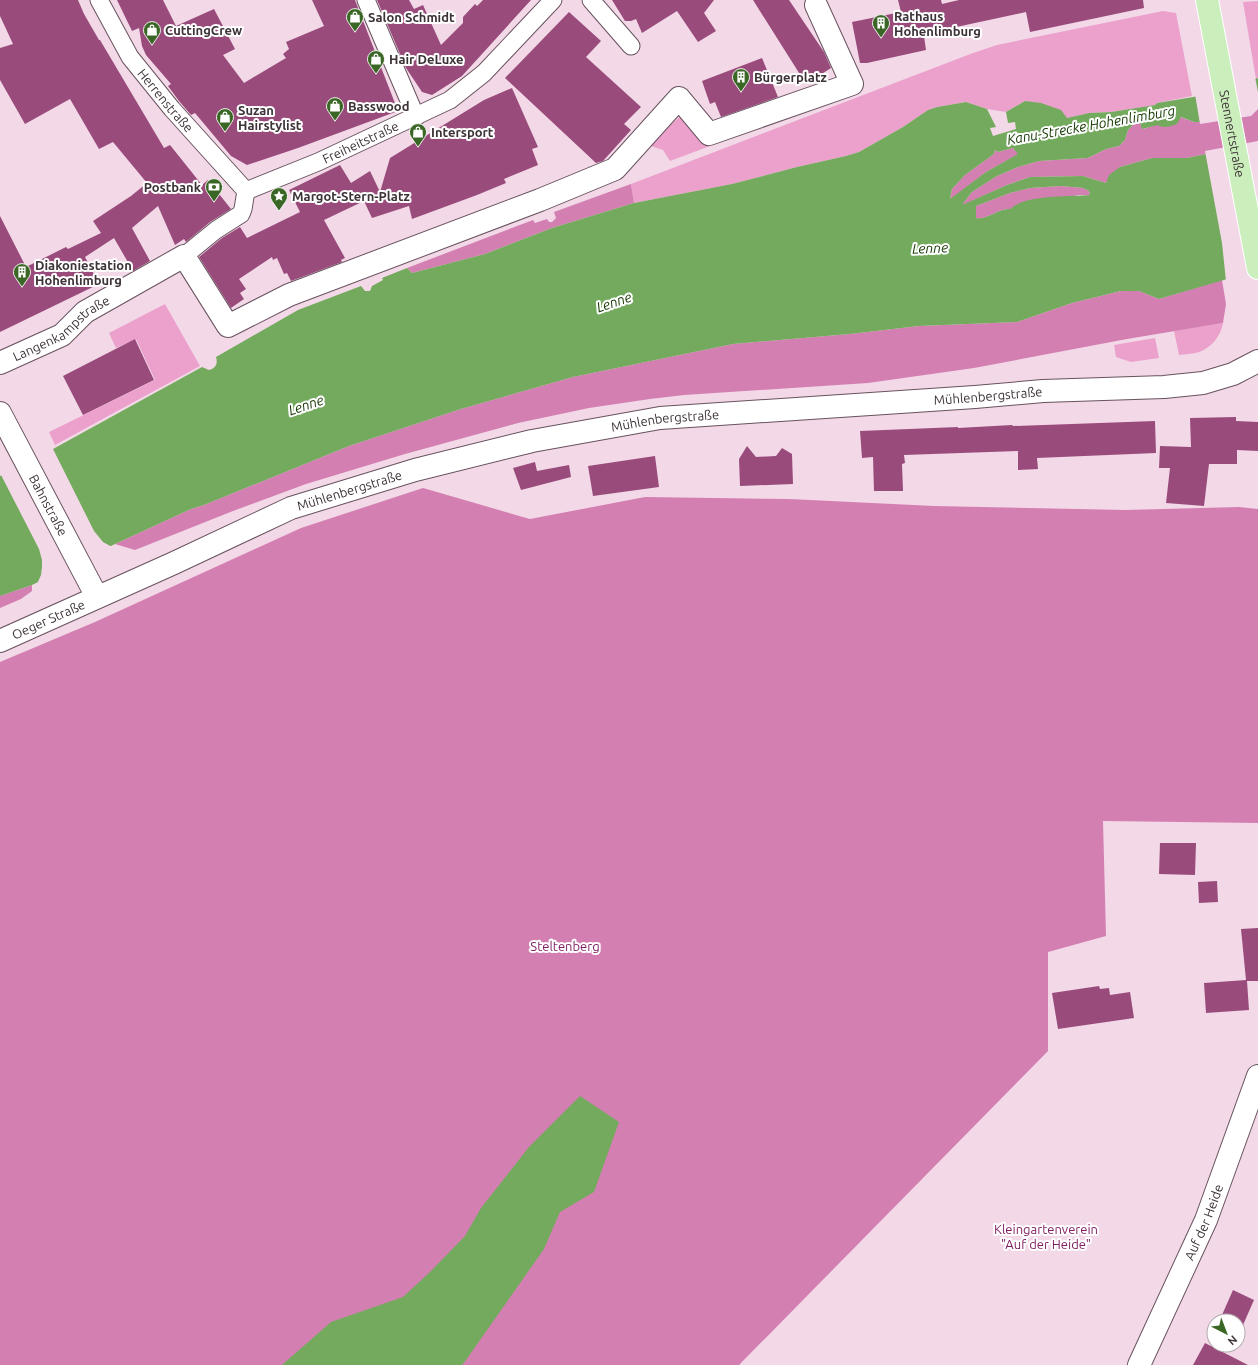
<svg xmlns="http://www.w3.org/2000/svg" width="1258" height="1365" font-family="Ubuntu,sans-serif">
<style>
.green{fill:#eba1cc}
.forest{fill:#d37fb2}
.water{fill:#74aa5d;fill-rule:evenodd}
.pier{fill:#f3d8e7}
.building{fill:#994b7c}
.lines{fill:none;stroke-linecap:round;stroke-linejoin:round}
.pedestrian-casing{stroke:#68525e;stroke-width:19}
.minor-casing{stroke:#68525e;stroke-width:24}
.tertiary-casing{stroke:#68525e;stroke-width:24}
.primary-casing{stroke:#fff;stroke-width:24}
.pedestrian{stroke:#fff;stroke-width:17}
.minor{stroke:#fff;stroke-width:22}
.tertiary{stroke:#fff;stroke-width:22}
.primary{stroke:#cbefbc;stroke-width:22}
.labels{text-anchor:middle;stroke-width:4;stroke-linejoin:round;paint-order:stroke}
.poi-label{font-size:13px;font-weight:bold;fill:#3c3237;stroke:#fff;text-anchor:start}
.street-label{font-size:13px;fill:#3c3237;stroke:#fff}
.park-label{font-size:13px;fill:#7f1c60;stroke:#fff}
.water-label{font-size:14px;font-style:italic;fill:#163a03;stroke:#fff}
</style>
<rect width="100%" height="100%" fill="#f3d8e7"/>
<path class="green" d="M1258,1V78L1256,79L1243,2Z
M1163,11L1176,13L1192,96L1157,103L1155,105L1111,112L1089,113L1067,118L1025,101L1006,112L987,109L966,102L937,107L928,110L903,127L859,152L846,156L797,167L732,184L634,203L631,184L973,53L997,45Z
M686,111L710,146L670,161L663,150L648,145Z
M165,304L200,366L55,445L49,432L155,380L136,339L116,348L109,333Z
M1223,323C1221,336 1211,348 1199,352C1193,354 1185,354 1179,355L1174,331Z
M1155,338L1159,358L1131,362L1116,357L1114,345Z"/>
<path class="forest" d="M1258,106V143L1187,158H1152L1120,167L1106,183L1083,176L1030,177L1007,185L961,206L972,192L997,176L1018,167L1039,161L1088,158L1106,149L1119,146L1125,140L1128,130L1134,124L1140,123L1143,129L1180,117L1194,122Z
M1013,148L1019,154L986,172L950,200L952,189L965,175L994,154L995,150L998,152Z
M631,184L634,203L552,228L485,254L412,273L407,268L533,220L535,223L547,219L549,222H552L556,218L554,212Z
M1061,186L1083,188L1089,191L1090,195H1079L1010,209C998,208 988,220 976,218V206L1010,193L1030,188Z
M1222,280L1226,304L1223,323L1127,339L974,368L868,383L684,395L650,399L589,408L518,423L405,454L306,484L233,511L135,550L115,544L191,509L204,505L349,446L461,409L573,377L733,344L850,334L919,326L1017,322L1072,303L1121,291H1139L1159,299Z
M423,488L530,519L645,497L789,499L934,506L1125,510L1239,507L1258,509V823L1103,821L1106,936L1048,952V1051L739,1365H0V662L95,622L301,528Z
M32,585V591L21,599L0,608V596Z"/>
<path class="water" d="M1258,78V106L1201,122H1194L1181,117L1177,124C1171,126 1164,129 1158,125L1142,129L1140,123L1134,124L1128,130L1125,140L1119,146L1106,149L1088,158L1039,161L1018,167L997,176L972,192L962,205L1007,185L1030,177L1083,176L1106,183L1109,175L1120,167L1152,158H1187L1258,143V270L1159,299L1139,291H1121L1072,303L1017,322L919,326L850,334L733,344L573,377L461,409L349,446L204,505L191,509L115,544L32,585L0,596V476L53,449L202,367L209,370C216,368 218,363 216,357L298,310L361,286L365,291H370L372,286L383,280L382,278L407,268L412,273L485,254L552,228L634,203L732,184L797,167L846,156L859,152L903,127L928,110L937,107L966,102L987,109L996,127L990,128L993,136L1016,129L1015,122L1008,123L1006,112L1025,101L1041,103L1061,110L1067,118L1089,113L1111,112L1155,105L1157,103L1199,96ZM1013,148L1018,154L986,172L950,199L952,189L965,175L994,154L995,150L998,152ZM1061,186L1083,188L1089,191L1090,195C1068,197 1027,194 1010,209C998,208 988,220 976,218V206L1010,193L1030,188Z
M580,1096L619,1122L594,1192L560,1212L544,1249L466,1360L462,1365H282L331,1322L403,1297L430,1272L465,1236L481,1208L529,1147Z"/>
<path class="pier" d="M1255,77L1258,92V109L1251,116L1200,124L1195,94Z
M1258,141V272L1226,281L1222,243L1205,151Z
M52,447L94,531L103,542L112,547L37,584L41,575L42,567V560L39,549L0,473Z"/>
<path class="building" d="M0,0H78L84,14L99,40H100L164,148L170,145L202,185L208,180L231,209L210,222L186,242L184,239L175,245L158,206L132,228L150,261L133,271L114,238L85,257L99,284L0,332V216L26,267L66,247L68,249L101,233L93,221L131,196L147,183L113,142L99,149L70,99L25,124L0,80V48L13,44L0,16Z
M117,0H163L176,26L214,9L235,49L223,55L244,83L286,58L283,54L289,49L286,42L324,26L312,0H355L398,111L298,148L247,165L231,156L195,113L191,115L179,101L168,86L171,84L146,55L142,46L139,28L132,31Z
M377,0H409L414,9L423,5L441,45L463,23V17L475,4L477,6L483,0H531L462,76L432,95L422,92L406,68Z
M612,0H714L704,13L716,31L698,42L677,11L642,33L636,19L631,21H625Z
M753,0H789L824,52L831,68L806,84Z
M898,0H941L942,4L959,0H1143L1144,8L1030,32L1026,12L947,29V31L924,36L926,50L867,63H860L852,22L901,12Z
M569,12L601,41L586,57L641,107L624,124L631,130L603,161L596,163L505,78Z
M762,58L778,97L721,117L715,102L710,104L702,81Z
M512,88L538,147L532,149L538,165L504,179L506,183L477,195L412,219L409,206L372,218L364,201L324,220L345,258L341,260L342,262L291,281L287,273L284,274L277,258L273,260L272,257L239,279L246,289L240,293L244,299L231,308L199,257L222,238L240,227L247,238L300,212L289,190L340,165L351,183L370,171L380,192L390,158L484,100Z
M135,339L154,380L83,415L63,376Z
M1236,417V421L1258,422V451L1237,450V464H1209L1204,506L1166,503L1170,468H1159L1160,446L1191,447L1190,418Z
M1155,421L1156,453L1037,458L1038,469L1018,470V451L904,455L905,463L902,464L903,491H874L873,457L862,458L860,431L958,427V428L1012,425L1013,426Z
M747,446L756,457L776,456L782,448L792,454L793,484L740,486L739,459Z
M655,456L659,487L593,496L588,466Z
M535,462L537,471L569,465L571,477L521,490L513,468Z
M1160,843H1196L1195,875L1159,874Z
M1217,881L1218,902L1199,903L1198,882Z
M1258,928V981H1247L1249,1010L1206,1013L1204,983L1246,980L1241,929Z
M1099,986L1100,989L1109,988L1110,995L1130,992L1134,1018L1058,1029L1052,993Z
M1233,1290L1254,1300L1243,1325L1238,1323V1321H1235L1222,1315Z
M1205,1343L1248,1365H1193Z"/>
<g class="lines">
<g class="pedestrian-casing">
<g id="pedestrian">
<path id="s1" d="M99,0L130,57L172,109L246,191"/>
<path d="M366,0L416,117"/>
<path d="M591,0L631,46"/>
<path id="s2" d="M184,256L216,230L241,214L243,209L246,191L318,162L450,100L484,73L553,0"/>
</g>
</g>
<g class="minor-casing">
<g id="minor">
<path id="s3" d="M0,363L62,335L85,312L184,256L228,326L289,295L540,200L615,169L679,98L709,134L852,84L816,5"/>
<path id="s4" d="M1139,1365L1206,1220L1258,1076"/>
</g>
</g>
<g class="tertiary-casing">
<g id="tertiary">
<path id="s5" d="M0,413L97,597"/>
<path id="s6" d="M0,641L174,563L291,508L415,470L532,441L660,418L975,397L1043,391L1164,387L1203,383L1233,374L1258,361"/>
</g>
</g>
<g class="primary-casing">
<g id="primary">
<path id="s7" d="M1207,0L1258,268"/>
</g>
</g>
<use href="#pedestrian" class="pedestrian"/>
<use href="#minor" class="minor"/>
<use href="#tertiary" class="tertiary"/>
<use href="#primary" class="primary"/>
</g>
<defs>
<g id="shop-pin" transform="scale(0.9)"><path d="M0 17L-7.5 6A9.5 9.5 0 1 1 7.5 6Z" fill="#3a6725" stroke="#fff"/><path d="M-5-2.5h2.3a2.7 3.5 0 0 1 5.4 0H5L5.5 6h-11ZM-1.5-2.5h3a1.5 2.3 0 0 0-3 0Z" fill="#fff"/></g>
<g id="building-pin" transform="scale(0.9)"><path d="M0 17L-7.5 6A9.5 9.5 0 1 1 7.5 6Z" fill="#3a6725" stroke="#fff"/><path d="M-4-6H4V6H1V3H-1V6H-4ZM-2.5-4.3h1.7v1.8h-1.7ZM.8-4.3h1.7v1.8H.8ZM-2.5-1h1.7V.8h-1.7ZM.8-1h1.7V.8H.8Z" fill="#fff"/></g>
<g id="bank-pin" transform="scale(0.9)"><path d="M0 17L-7.5 6A9.5 9.5 0 1 1 7.5 6Z" fill="#3a6725" stroke="#fff"/><path d="M-6-4H6V4H-6ZM0-2.3a2.3 2.3 0 1 0 0 4.6a2.3 2.3 0 1 0 0-4.6Z" fill="#fff"/></g>
<g id="sight-pin" transform="scale(0.9)"><path d="M0 17L-7.5 6A9.5 9.5 0 1 1 7.5 6Z" fill="#3a6725" stroke="#fff"/><path d="M0-6L1.8-2.2L6-1.7L2.9 1.2L3.7 5.4L0 3.3L-3.7 5.4L-2.9 1.2L-6-1.7L-1.8-2.2Z" fill="#fff"/></g>
</defs>
<g fill-rule="evenodd">
<use href="#shop-pin" x="355" y="17"/>
<use href="#building-pin" x="881" y="23"/>
<use href="#shop-pin" x="152" y="30"/>
<use href="#shop-pin" x="376" y="59"/>
<use href="#building-pin" x="741" y="77"/>
<use href="#shop-pin" x="335" y="106"/>
<use href="#shop-pin" x="225" y="117"/>
<use href="#shop-pin" x="418" y="132"/>
<use href="#bank-pin" x="214" y="187"/>
<use href="#sight-pin" x="279" y="196"/>
<use href="#building-pin" x="22" y="272"/>
</g>
<g class="labels">
<g class="poi-label">
<text x="894" y="21">Rathaus<tspan x="894" dy="15">Hohenlimburg</tspan></text>
<text x="368" y="22">Salon Schmidt</text>
<text x="165" y="35">CuttingCrew</text>
<text x="389" y="64">Hair DeLuxe</text>
<text x="754" y="82">Bürgerplatz</text>
<text x="348" y="111">Basswood</text>
<text x="238" y="115">Suzan<tspan x="238" dy="15">Hairstylist</tspan></text>
<text x="431" y="137">Intersport</text>
<text x="201" y="192" text-anchor="end">Postbank</text>
<text x="292" y="201">Margot-Stern-Platz</text>
<text x="35" y="270">Diakoniestation<tspan x="35" dy="15">Hohenlimburg</tspan></text>
</g>
<g class="street-label">
<text dy="5" stroke="none"><textPath href="#s1" startOffset="121">Herrenstraße</textPath></text>
<text dy="5" stroke="none"><textPath href="#s7" startOffset="136">Stennertstraße</textPath></text>
<text dy="5" stroke="none"><textPath href="#s2" startOffset="219">Freiheitstraße</textPath></text>
<text dy="5" stroke="none"><textPath href="#s3" startOffset="71">Langenkampstraße</textPath></text>
<text dy="5" stroke="none"><textPath href="#s6" startOffset="1029">Mühlenbergstraße</textPath></text>
<text dy="5" stroke="none"><textPath href="#s6" startOffset="705">Mühlenbergstraße</textPath></text>
<text dy="5" stroke="none"><textPath href="#s6" startOffset="381">Mühlenbergstraße</textPath></text>
<text dy="5" stroke="none"><textPath href="#s5" startOffset="104">Bahnstraße</textPath></text>
<text dy="5" stroke="none"><textPath href="#s6" startOffset="53">Oeger Straße</textPath></text>
<text dy="5" stroke="none"><textPath href="#s4" startOffset="157">Auf der Heide</textPath></text>
</g>
<g class="park-label">
<text x="565" y="951">Steltenberg</text>
<text x="1046" y="1234">Kleingartenverein<tspan x="1046" dy="15">"Auf der Heide"</tspan></text>
</g>
<g class="water-label">
<text transform="translate(1091 125) rotate(-10)" y="5">Kanu-Strecke Hohenlimburg</text>
<text transform="translate(930 248) rotate(-2)" y="5">Lenne</text>
<text transform="translate(614 302) rotate(-19)" y="5">Lenne</text>
<text transform="translate(306 405) rotate(-19)" y="5">Lenne</text>
</g>
</g>
<g transform="translate(1226 1333) rotate(138)"><circle r="19" fill="#ffffff" stroke="#b1adaf"/>
<path d="M0-3L7 15L0 10L-7 15Z" fill="#3a6725"/>
<text y="-6" font-size="11" font-weight="bold" text-anchor="middle" fill="#3c3237">N</text>
</g>
</svg>
